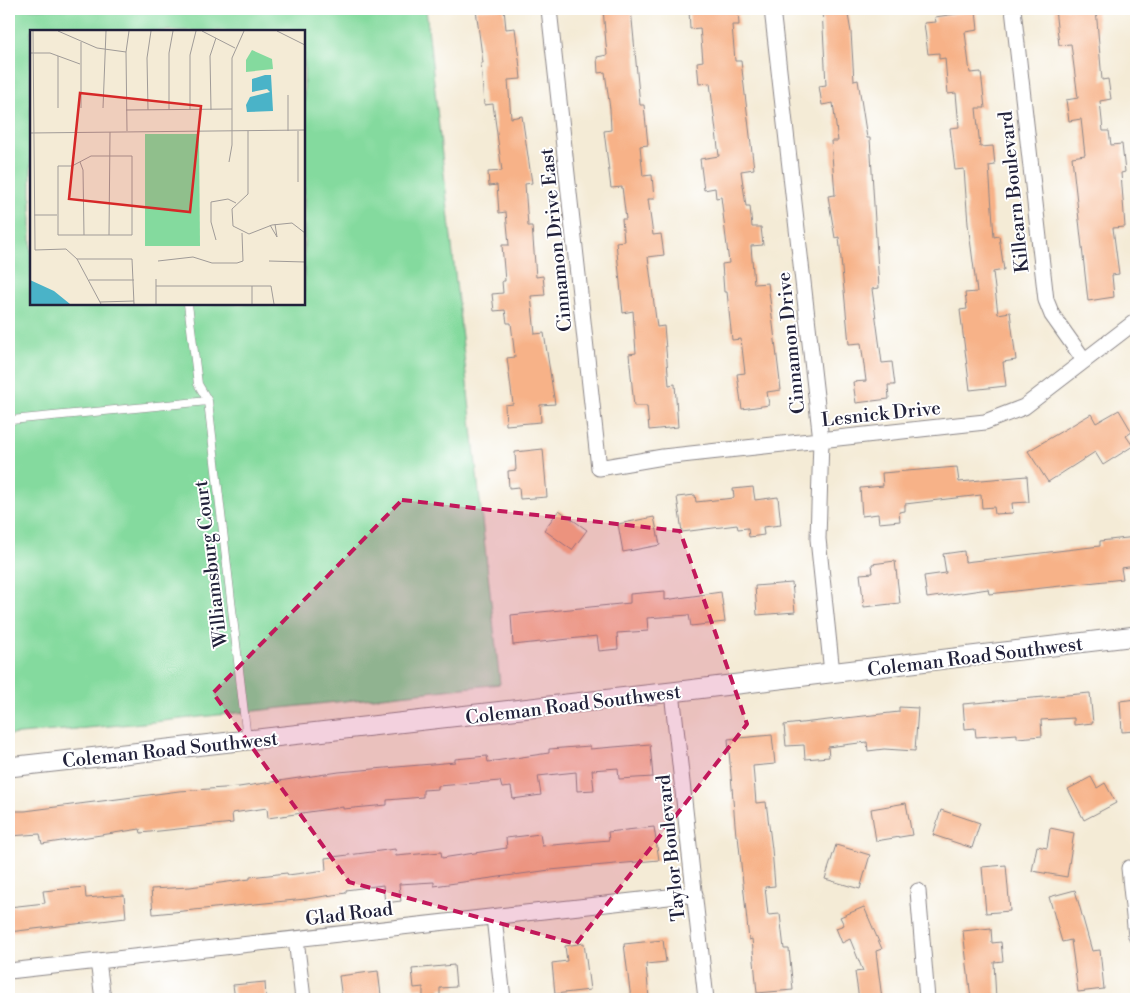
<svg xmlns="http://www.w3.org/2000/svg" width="1145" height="1008" font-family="'Libre Bodoni',serif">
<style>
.park{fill:#84da9e;stroke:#537e6c;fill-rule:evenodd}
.building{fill:#f7b288}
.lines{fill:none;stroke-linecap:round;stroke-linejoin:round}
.service-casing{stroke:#8b8688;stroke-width:9}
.minor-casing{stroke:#8b8688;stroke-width:17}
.tertiary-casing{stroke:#8b8688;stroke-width:21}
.service{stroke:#fff;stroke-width:8}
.minor{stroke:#fff;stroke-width:15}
.tertiary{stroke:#fff;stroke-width:19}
.marked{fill:#c2185b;fill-opacity:0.2;stroke:#c2185b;stroke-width:4;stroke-dasharray:10 6;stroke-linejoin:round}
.labels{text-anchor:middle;stroke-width:4;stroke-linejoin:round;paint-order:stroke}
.street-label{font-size:19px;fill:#22223b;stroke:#fff}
.inset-road{fill:none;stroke:#a09b98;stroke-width:1}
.view{fill:#d62828;fill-opacity:0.15;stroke:#d62828;stroke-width:2.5}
.inset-edge{fill:none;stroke:#22223b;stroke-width:2.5}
</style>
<rect width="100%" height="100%" fill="#fff"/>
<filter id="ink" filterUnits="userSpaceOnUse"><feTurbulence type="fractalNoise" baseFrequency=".02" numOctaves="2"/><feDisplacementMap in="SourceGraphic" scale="10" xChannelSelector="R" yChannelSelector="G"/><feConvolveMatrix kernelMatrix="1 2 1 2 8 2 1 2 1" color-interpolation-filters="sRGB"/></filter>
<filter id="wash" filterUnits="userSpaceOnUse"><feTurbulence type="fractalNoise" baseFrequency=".0096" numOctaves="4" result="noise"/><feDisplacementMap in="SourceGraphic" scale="20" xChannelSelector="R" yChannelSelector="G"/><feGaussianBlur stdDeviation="1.12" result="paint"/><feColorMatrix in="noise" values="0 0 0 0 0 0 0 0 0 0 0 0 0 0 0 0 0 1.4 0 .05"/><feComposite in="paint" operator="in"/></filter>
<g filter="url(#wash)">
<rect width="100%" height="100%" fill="#f4ebd6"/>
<path class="park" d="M9,9H426L500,684L154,722L9,735ZM31,31H304V304H31Z"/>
<g id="blocks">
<path class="building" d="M504,9L506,29L515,28L519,59L521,79L508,80L511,118L522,116L532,183L525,184L528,226H532L536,277L543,276L545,295L531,296L535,334L544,333L555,404L540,405L541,422L506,425L505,405L513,404L507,358L515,357L511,323H507L505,310L494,311L492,294L503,293L502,281H505L502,245H509L506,212L499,213L497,185L489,186L488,172L502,171L493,104L484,105L481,63H483L476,10Z
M603,9H631L640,105H644L648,145L640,146L643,176L652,175L654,199H648L653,235L661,234L664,255L648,257L657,327L664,326L669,385L675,384L678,427L649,430L647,406H634L629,354L636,353L633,311L623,313L616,242L624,241L622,219H626L622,187L611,188L604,131L611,130L610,109L605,72L598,73L597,57L607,55Z
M689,9H738L739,25H732L735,61H741L754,169L741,171L746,206H750L752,227H761L763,245L751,246L754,284L768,283L781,390L767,392L769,405L742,409L737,374L745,373L741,339L732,340L727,292H724L722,264L729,263L721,197L716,198L715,188L704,190L700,159L719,156L710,83L699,84L697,62L703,61L700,28L690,29Z
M822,9H847L851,32L854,81L858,80L867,138H870L879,288L872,289L882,363L892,362L895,385H888L889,399L856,403L853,382L866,381L861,343L849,344L839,237L835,238L828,196L835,195L831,141H838L833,103L822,105L819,86L826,85Z
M1055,9H1096L1102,80L1108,79L1111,99L1100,101L1103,131H1109L1111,145L1122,144L1125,172L1121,173L1125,227L1113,228L1119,274L1112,275L1114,297L1088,301L1072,157L1085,155L1081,119L1069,121L1066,100L1078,98L1071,44L1059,45Z
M976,11L978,30L965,32L970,73L981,72L985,108H976L980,147L993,146L995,165L989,166L994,237L999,236L1004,270L993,272L998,314L1010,312L1016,360L1003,362L1006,386L970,390L960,310L967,309L965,293L977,292L968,224L964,169L955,170L950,128L959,127L956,93L948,94L945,58L939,59V53L928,54L924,23L936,22L935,17Z
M1119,410L1132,432L1126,436L1133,446L1103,465L1095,452L1048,482L1028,451L1091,414L1096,423Z
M543,449L547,497L520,499L519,487L509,488L508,471L516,470L515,452Z
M957,467L959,482L1027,476L1029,502L1012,503L1013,513L995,514L994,507L982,508L981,495L905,504V511L899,512L900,521L879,523L878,514L862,516L860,488L883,486L882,473Z
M753,487L755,500L778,497L781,525L763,527L764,535L749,537L748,528L738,529L737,525L682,532L677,497L695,495L696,502L734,498L733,489Z
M559,510L587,530L572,550L544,530Z
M654,517L660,545L623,552L618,524Z
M1136,537V566L1121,568L1123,579L989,594L988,589L927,598L924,576L946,573L943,554L964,551L965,562L1100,546V541Z
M895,561L900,603L864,607L860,574L873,573L872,564Z
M792,583L795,612L757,615L755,586Z
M665,591V600L721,592L725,622L691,626L689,615L647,618L648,631L617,633L618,649L599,651L597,636L513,645L511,615L630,603V594Z
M1090,693L1093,723L1074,725V718L1041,720L1042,736L1017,738V734L976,737L975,728L965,729L963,704Z
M1136,699V731L1122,732L1120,701Z
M899,707L918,708L915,751L884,749L868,751L867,742L828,747L829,757L805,759L804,745L786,746L784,725L899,712Z
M772,735L775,764L753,766L756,803L766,802L772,849L775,886L765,887L768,915L780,914L784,949H789L793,990L757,993L752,939L749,940L738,836H736L728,739Z
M650,744L653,777L619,779L618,768L592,770L594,790L577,791L576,772L538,776L541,795L513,799L511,787L502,788L500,781L438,786V789L423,790V797L387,800V805L343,809V807L268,818L267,808L232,813L233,823L141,833L140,829L42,844L40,834L9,836V811H25L179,791L239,787L339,772L455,762V759L487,756L488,762L549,753V749L590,746V749Z
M1091,777L1097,788L1105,783L1116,803L1084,820L1068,789Z
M906,803L912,835L876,841L871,809Z
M941,810L980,823L972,848L933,835Z
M654,827L659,860L550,870L434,886V882L399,884L401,901L385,903L383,885L346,890V893L306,899L153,914L151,889L190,887L250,879V877L287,873L288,875L326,870L325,858L395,849L396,856L441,852L442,858L507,848L506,838L540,834L542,846L609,840L608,832Z
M1050,828L1074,833L1067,877L1032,871L1037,846L1047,848Z
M836,845L870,855L860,889L825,879Z
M1006,865L1010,911L986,913L982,867Z
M85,887L86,898L124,895L126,918L9,932V907L45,903L43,891Z
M1075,890L1092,951L1100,950L1104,989L1078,992L1071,940L1062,942L1049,897Z
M864,907L882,949L876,951L882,999H859L855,972L863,971L850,939L842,943L836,928L844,925L840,917Z
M991,928L992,943L1001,942L1003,961L994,962L996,999H971L963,931Z
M663,940L666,962L646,964L649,999H631L624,944Z
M584,943L590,990L555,994L552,963L567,961L565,946Z
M454,965L456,987L440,988V996L423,997V987L414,988L412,969Z
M378,971L381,995L342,999L339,976Z
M265,982L266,999H235L233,985Z"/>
</g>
</g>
<g filter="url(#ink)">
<use href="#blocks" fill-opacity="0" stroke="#8b8688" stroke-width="1"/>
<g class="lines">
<g class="service-casing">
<path id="service" d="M188,304L198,384L208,401L247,739
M11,420L208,401"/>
</g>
<g class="minor-casing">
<path id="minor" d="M549,9L599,468L663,457L985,422L1024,407L1136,321
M772,9L821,440L818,539L832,673
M1013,9L1046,300L1052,315L1084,360
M672,692L706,999
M1129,868L1136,936
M918,891L927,999
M494,917L503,999
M296,939L303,999
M98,961L103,999
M9,971L695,894"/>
</g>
<g class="tertiary-casing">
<path id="tertiary" d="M9,767L672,692L1136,636"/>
</g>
<use href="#service" class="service"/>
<use href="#minor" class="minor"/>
<use href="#tertiary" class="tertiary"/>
</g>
</g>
<path class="marked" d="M402,500L680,531L747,724L576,944L349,882L213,693Z"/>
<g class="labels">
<g class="street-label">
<text transform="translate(1013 192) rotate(-96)" y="7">Killearn Boulevard</text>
<text transform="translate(555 240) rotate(-96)" y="7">Cinnamon Drive East</text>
<text transform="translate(790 343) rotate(-96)" y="7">Cinnamon Drive</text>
<text transform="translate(881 413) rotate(-6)" y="7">Lesnick Drive</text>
<text transform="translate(210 564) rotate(-97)" y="7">Williamsburg Court</text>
<text transform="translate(975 656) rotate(-7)" y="7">Coleman Road Southwest</text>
<text transform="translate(573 704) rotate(-7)" y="7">Coleman Road Southwest</text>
<text transform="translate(170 749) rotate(-6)" y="7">Coleman Road Southwest</text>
<text transform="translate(670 848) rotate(-96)" y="7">Taylor Boulevard</text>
<text transform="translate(349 913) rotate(-7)" y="7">Glad Road</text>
</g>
</g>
<g transform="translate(30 30)">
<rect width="275" height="275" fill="#f4ebd6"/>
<path d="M222,20L242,29L243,39L216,42V30Z" fill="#84da9e"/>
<path d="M115,104H169L170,216H115Z" fill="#84da9e"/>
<path d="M235,45H241L243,81L217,82L216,75L220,67L240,62L237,59L222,62V49ZM0,250L24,261L40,274H0Z" fill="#4ab3c8"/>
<path class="inset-road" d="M3,1L5,220L36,219L47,229H102L104,274M28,1L67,18L96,22M172,1L205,18M247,1L275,15M0,23H20L50,34M28,26V78M258,65V101M51,78V12M73,78L76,1M96,80L202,79M118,80L117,28L121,1M139,80V23L143,1M160,80V25L166,1M181,80L180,26L186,8M97,101L96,22L99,1M218,101V164L202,179L203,196L219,204L242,195L262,193L275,203M268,101V152M0,103L275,100M61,126H102V205H28V136H42ZM50,132L53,140L54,205M199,132L202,115V28L214,1M4,185H27M240,195L247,207L245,194M79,205L80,102M186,210L181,192V172L198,169L206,173M47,229L71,274M128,231L163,227L182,233H207L213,231L212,203M239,231L275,232M59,250H104M126,256H241L244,274M222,256V274M70,272L104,271M126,274V249"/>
<path class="view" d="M50,63L171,76L160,182L39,169Z"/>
<rect width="275" height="275" class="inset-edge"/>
</g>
<rect width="1145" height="1008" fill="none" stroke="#fff" stroke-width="30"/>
</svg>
